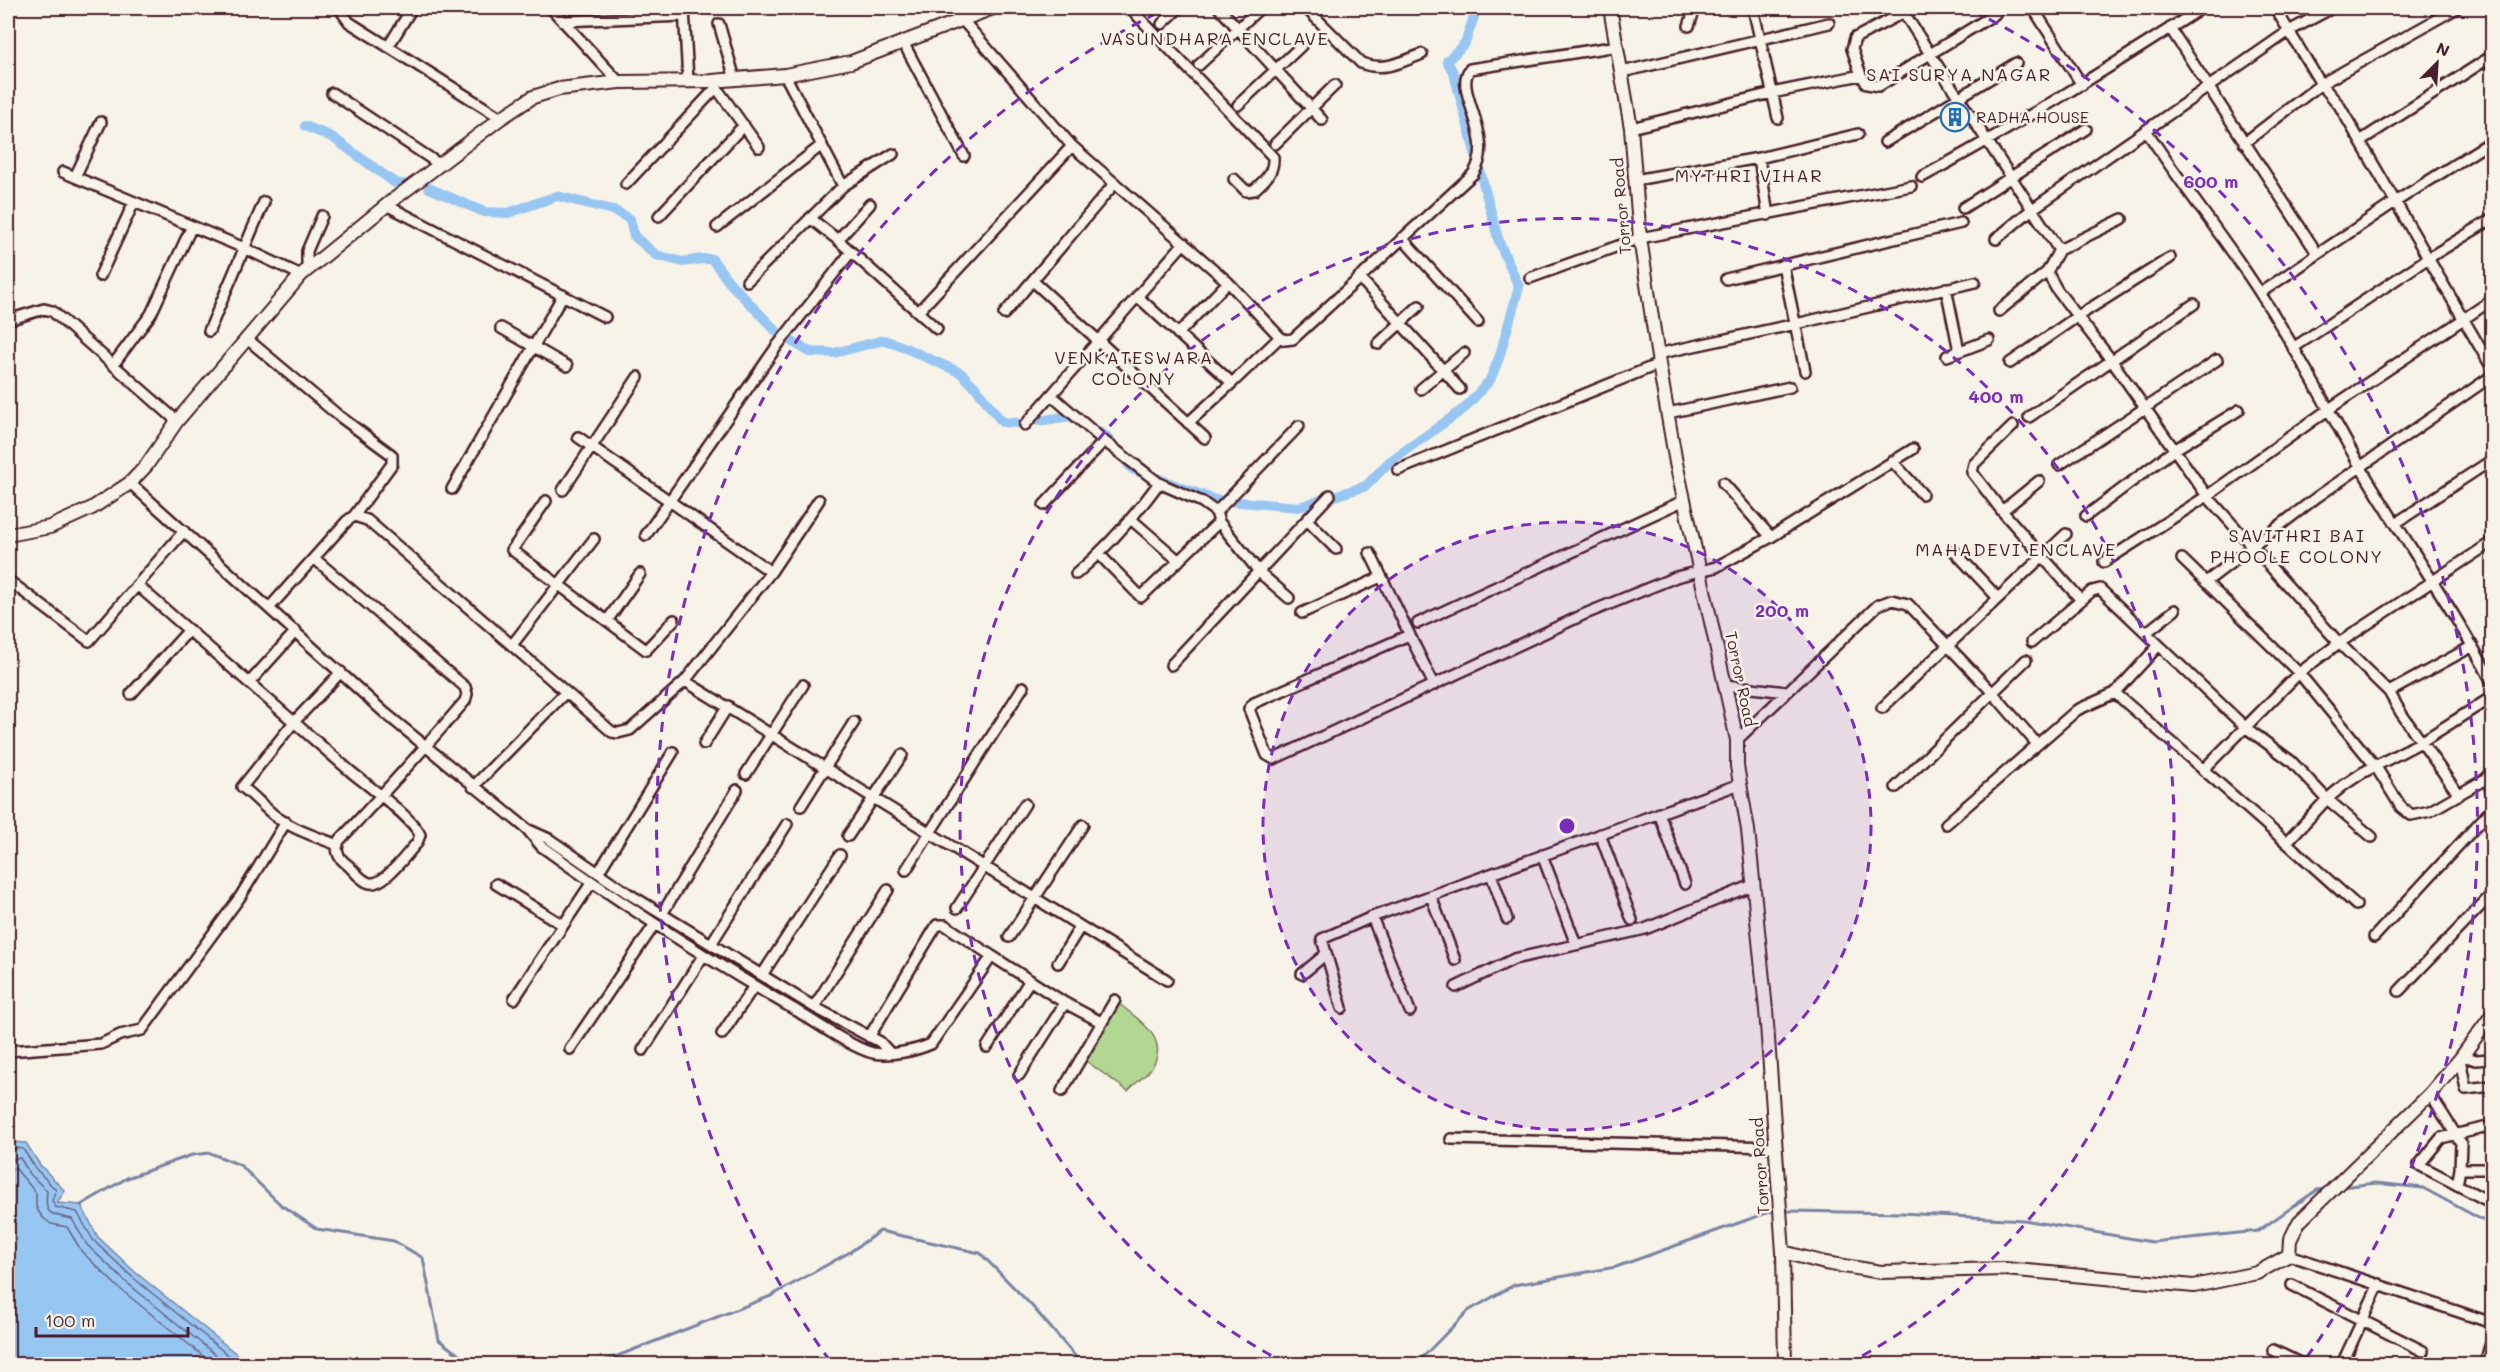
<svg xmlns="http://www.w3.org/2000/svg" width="2500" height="1372" font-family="Mali,sans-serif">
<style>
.green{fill:#b2d793;stroke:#7e7b5f;stroke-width:1.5}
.water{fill:#98c6f3;stroke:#7983a3;stroke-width:1.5}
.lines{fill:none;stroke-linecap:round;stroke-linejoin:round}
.shore{stroke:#69627b;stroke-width:1.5}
.stream{stroke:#7983a3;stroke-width:3}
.canal{stroke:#98c6f3;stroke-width:10}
.minor-casing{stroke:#4a1f2b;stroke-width:14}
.tertiary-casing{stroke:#4a1f2b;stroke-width:16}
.minor{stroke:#f7f3e8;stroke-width:9}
.tertiary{stroke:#f7f3e8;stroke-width:12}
.ring{fill:none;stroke:#7b2cbf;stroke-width:3;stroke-dasharray:10 8}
.labels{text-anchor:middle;stroke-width:5;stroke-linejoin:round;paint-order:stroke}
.poi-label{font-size:16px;fill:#4a1f2b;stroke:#f7f3e8;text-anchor:start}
.street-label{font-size:16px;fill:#4a1f2b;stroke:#f7f3e8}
.neighbourhood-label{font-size:18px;letter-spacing:1.5px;fill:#4a1f2b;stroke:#f7f3e8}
.centre{fill:#7b2cbf;stroke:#f7f3e8;stroke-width:3}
.ring-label{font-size:18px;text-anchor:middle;font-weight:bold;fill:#7b2cbf;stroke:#f7f3e8;stroke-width:5;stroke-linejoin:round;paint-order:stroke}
</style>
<rect width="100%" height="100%" fill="#f7f3e8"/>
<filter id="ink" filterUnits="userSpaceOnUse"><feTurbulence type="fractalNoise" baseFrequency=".0167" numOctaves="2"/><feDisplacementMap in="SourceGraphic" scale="12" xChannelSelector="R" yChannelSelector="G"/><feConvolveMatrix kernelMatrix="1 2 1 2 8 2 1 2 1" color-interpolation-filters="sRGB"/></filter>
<g filter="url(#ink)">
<path class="green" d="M1118,1003C1139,1020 1174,1041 1149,1071C1143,1078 1134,1084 1128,1091L1086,1061Z"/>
<path class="water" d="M11,1142L26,1143L40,1165L65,1191L57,1203L81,1205L98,1237L135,1272L249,1364H8V1154Z"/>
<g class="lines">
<path class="shore" d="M8,1152L17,1148L23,1149L36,1169L56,1190L52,1200L55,1207L77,1212L93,1240L131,1276L239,1364
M8,1160L20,1158L30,1174L47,1191C44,1216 50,1214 72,1219L87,1245L126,1282L227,1364
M8,1169H16L36,1193V1207L42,1217L51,1224L67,1227L82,1252L119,1288L213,1364"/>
<path class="stream" d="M2342,1187L2376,1183L2423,1188L2484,1221L2492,1223
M81,1205L127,1178L192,1155L210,1153L240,1165L281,1205L317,1229L394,1241L423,1258L439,1340L471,1364
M1789,1211L1901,1213L2024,1220L2152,1242L2258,1231L2317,1190L2327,1189
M597,1364L771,1296L850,1252L880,1231L980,1253L1032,1306L1082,1364
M1416,1364L1468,1311L1514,1285L1616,1267L1772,1211"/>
<path class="canal" d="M305,126L332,137L395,183L407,185
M429,188L484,212L508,213L557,196L613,210L630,219L634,236L656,255L683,262L702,259H712L729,282L777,332
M791,341L810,352L834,353L884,340L901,346L961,373L976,388L1002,422L1017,423
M1039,421L1070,416L1106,436L1132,469L1215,500L1299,507L1366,486L1389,462L1465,408L1490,380L1499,358L1519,287L1499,242L1454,74L1447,61L1465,43L1477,8"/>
<g class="minor-casing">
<path id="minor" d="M339,8L349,22L501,118
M551,8L619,82
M684,8L688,81
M952,8L1072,146L1228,282L1280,337L1285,340L1293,339L1473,174C1498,137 1452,91 1470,69L1618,46
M1130,8L1273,157C1274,173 1265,180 1254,190L1246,191L1234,179
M1219,8L1322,120
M1306,8L1361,63C1384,72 1401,62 1422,54
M1753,8L1778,118
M1901,8L1930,54L1995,14
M2033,8L2082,85
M2275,8L2321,84L2339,105L2492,368
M563,21L684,16
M719,24L735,79
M1162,24L1179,8
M1689,26L1695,8
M2170,28L2317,253
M904,44L964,156
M388,47L412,8
M1199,65L1260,8
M1622,72L1829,23
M785,75L843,186
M1861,75L1852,49L1855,38L1912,8
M713,83L759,147
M332,93L439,164
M1238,105L1301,46
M1631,128L1772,93L1861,75L1867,84L1879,86L1930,54L2059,250
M2146,130C2182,186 2224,237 2260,293C2297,349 2327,408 2360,466C2403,539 2453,607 2492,682
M2360,141L2492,56
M1885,142L2016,63
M2244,143L2321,84L2457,8
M1275,144L1335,85
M1759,158L1768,215
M63,172L244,248L301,275
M75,177L101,122
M1922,177C2018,125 2110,67 2202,8
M1635,180L1759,158L1858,134
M626,184L716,88
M386,205L605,317
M1963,208L2086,129
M659,216L744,125
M810,218L838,240L937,329
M2122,219L2059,250L2047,272L2057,290L2112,361L2207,496L2339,643L2389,692L2401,713L2459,795
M717,227L822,145
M1402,238L1478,322
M1996,239L2031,210L2289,31L2332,8
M838,240L870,204
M1783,265L1805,371
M307,270V251L322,216
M100,276L134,202
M1359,277L1460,389
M1530,278L1640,238L1911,186
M1726,279L1961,223
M747,281L843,186L893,154
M1033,281L1205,438
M1946,288L1959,351
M2260,293L2395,202L2492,141
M1137,296L1232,383L1188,423
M919,311L1072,146
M1999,311L2047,272
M1004,314L1115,183
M8,320L44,309L52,311L177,421
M501,328L567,366
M209,331L264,202
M1178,334L1228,282
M246,338L339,416L392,455V464L354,516
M1378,344L1419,306
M2293,348L2430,257L2492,219
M1657,354L1796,324L1975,282
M1947,356L1989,340
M2010,363L2078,316L2170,258
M113,365L151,314L192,226
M1232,383L1280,337
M1421,389L1464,353
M1051,395L1104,441L1159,483L1202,502L1216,512L1219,522L1260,573L1289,598
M1668,413L1790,387
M2029,417L2194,304
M1025,425L1184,243
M2013,426L1974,464L1972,472L2002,511L2081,600
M578,437L771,572
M1892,461L1922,494
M2059,465L2217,360
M1398,470L1659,364
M130,483L385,713L527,829L541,846C623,905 709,960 797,1011C815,1022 854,1049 873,1053C890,1056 915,1051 931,1044L992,956L1065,1003L1101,1022
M1723,483L1771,537
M452,489L563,295
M563,490L638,377
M546,501L512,550L646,650L674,620
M1044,505L1104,441
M2002,511L2039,481
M1216,512L1299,426
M2086,516L2174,450L2239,410
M1132,520L1179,561
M1307,520L1336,549
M2396,523L2492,460
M646,535L777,346L851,252
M1954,551L1998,598
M1370,553L1434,685
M1099,554L1141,597L1219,522
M2182,559L2299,673L2339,643L2492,542
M2104,562L2207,496L2329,409L2492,300
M1076,574C1108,547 1134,517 1159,483
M8,580L89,641L184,531
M2206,582L2317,497L2492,376
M137,585C208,647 279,709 350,771C367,785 413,818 420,835L417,843C407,853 382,890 367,882C360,879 354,871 349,866C340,859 335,854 338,842C381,796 424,749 465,701L467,694L465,687L315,559
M270,607L347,521L354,516L367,520L612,732L618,733L630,730L685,681L1167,980
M1302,613L1381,577
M607,621L640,574
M1418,623L1685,500
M2147,632L2175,610
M1409,635L1254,703L1249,709L1267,755L1274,759L1585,614L1676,577L1716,567L1771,537L1913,449
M2032,642L2092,591L2100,589L2245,727L2291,761L2327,799L2372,837
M512,645L594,539
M1171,665L1330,495
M685,681L771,572L819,500
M249,683L296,631
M1725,685L1787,692
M2389,692L2473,646
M2115,693C2196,763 2277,833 2356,905
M131,694L189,630
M1882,708L2066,534
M1737,740L1878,605L1892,600L1908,604L1992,692L2037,744
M704,744L728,706
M2203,770L2299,673L2376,767L2401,807L2411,815L2430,811L2489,777
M746,774L803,685
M473,787L566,692
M1896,787L2026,660
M801,806L854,722
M1659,813L1685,884
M1946,824L2077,710L2115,693L2159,645
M529,830L549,839L629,894L814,1007L880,1042L890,1053
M1600,834L1632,920
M848,836L902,755
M2287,842L2327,799L2344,785L2362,773L2421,742L2492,697
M338,845C314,836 285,827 267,809C258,801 252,794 242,787L294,722L341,672
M1542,855L1574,939
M906,870L1023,687
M598,873L673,752
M1491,874L1507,919
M496,884L563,925
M1431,896L1455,960
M957,908L1025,804
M662,914L737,790
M1372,917L1410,1011
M1009,937L1083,825
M2374,937L2492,809
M711,944L787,824
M1058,963L1080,927
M1302,974L1326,954
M762,975L840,855
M1456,987L1514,959L1645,929L1753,885
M2399,991L2492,894
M514,999L592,882
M814,1007L888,890
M1342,1008L1322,939L1372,917L1740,784
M722,1034L754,986
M869,1037L937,925H945L992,956
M987,1047L1030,980
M570,1049L655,924
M643,1050L703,956
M8,1051L101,1044L120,1035L142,1030L240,897L286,822
M2463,1056L2476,1060L2492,1059
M2460,1059L2466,1089L2492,1086
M1019,1075L1065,1003
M1062,1091L1115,1000
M2430,1094L2461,1143L2460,1169L2457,1185
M2492,1126L2441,1138L2419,1165L2492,1203
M1451,1139L1775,1147
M2460,1169H2484
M2289,1255L2492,1323
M2292,1285L2423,1351
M2273,1350L2302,1364
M2342,1364L2379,1284
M2485,1364L2492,1338"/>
</g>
<g class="tertiary-casing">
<path id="tertiary" d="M1610,8L1631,128L1640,238L1659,364L1676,463L1737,740V766L1748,830L1766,1010L1783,1252L1785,1364
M8,535L50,527L92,508L130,483L146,466L177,421L301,275L393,200L501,118L533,97L559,89L619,82L712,81L785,75L851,62L993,8
M2492,775L2489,777L2492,791
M1783,1252L1825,1263L1881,1272L2005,1269L2194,1286L2257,1273L2289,1255L2290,1240L2299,1222L2430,1094L2460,1059L2492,1015"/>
</g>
<use href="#minor" class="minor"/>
<use href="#tertiary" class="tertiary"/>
</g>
</g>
<circle cx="1567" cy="826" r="304" fill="#7b2cbf" fill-opacity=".12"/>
<g class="ring">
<circle cx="1567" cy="826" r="304"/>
<path d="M1287 1364A607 607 0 1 1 1847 1364"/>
<path d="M830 1361A911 911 0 0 1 1161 11M1973 11A911 911 0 0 1 2304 1361"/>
</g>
<defs>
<g id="building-ring" transform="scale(1.5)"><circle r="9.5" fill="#f7f3e8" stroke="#1f6fb2" stroke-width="1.5"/><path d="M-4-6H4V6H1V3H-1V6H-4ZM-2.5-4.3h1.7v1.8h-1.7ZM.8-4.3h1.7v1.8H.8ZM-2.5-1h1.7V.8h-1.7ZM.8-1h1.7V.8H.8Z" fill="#1f6fb2"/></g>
</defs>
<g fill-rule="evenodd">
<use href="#building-ring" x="1955" y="117"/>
</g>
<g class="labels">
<g class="poi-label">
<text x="1976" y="123">RADHA HOUSE</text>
</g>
<g class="street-label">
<text transform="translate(1621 206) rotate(-95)" y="6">Torror Road</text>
<text transform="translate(1741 679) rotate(78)" y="6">Torror Road</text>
<text transform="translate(1760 1166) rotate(-94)" y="6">Torror Road</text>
</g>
<g class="neighbourhood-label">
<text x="1215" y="45">VASUNDHARA ENCLAVE</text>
<text x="1959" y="81">SAI SURYA NAGAR</text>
<text x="1749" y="182">MYTHRI VIHAR</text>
<text x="1134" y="364">VENKATESWARA<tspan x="1134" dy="21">COLONY</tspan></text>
<text x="2297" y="542">SAVITHRI BAI<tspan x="2297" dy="21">PHOOLE COLONY</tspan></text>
<text x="2016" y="556">MAHADEVI ENCLAVE</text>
</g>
</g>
<circle cx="1567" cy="826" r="9" class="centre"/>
<g class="ring-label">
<text x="2211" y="188">600 m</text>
<text x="1996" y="403">400 m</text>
<text x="1782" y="617">200 m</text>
</g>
<rect width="2500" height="1372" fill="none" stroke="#f7f3e8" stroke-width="30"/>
<rect x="15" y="15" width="2470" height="1342" fill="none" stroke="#4a1f2b" stroke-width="2" filter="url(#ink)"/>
<g transform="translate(2437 63) rotate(24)" stroke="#f7f3e8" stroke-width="4.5" paint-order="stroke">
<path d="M0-4.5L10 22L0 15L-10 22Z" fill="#4a1f2b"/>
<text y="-9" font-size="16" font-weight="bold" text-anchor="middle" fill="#4a1f2b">N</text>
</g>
<path d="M36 1327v9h152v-9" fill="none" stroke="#4a1f2b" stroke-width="3"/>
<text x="45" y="1327" font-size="18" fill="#4a1f2b" stroke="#f7f3e8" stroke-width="4.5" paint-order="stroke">100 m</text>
</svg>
